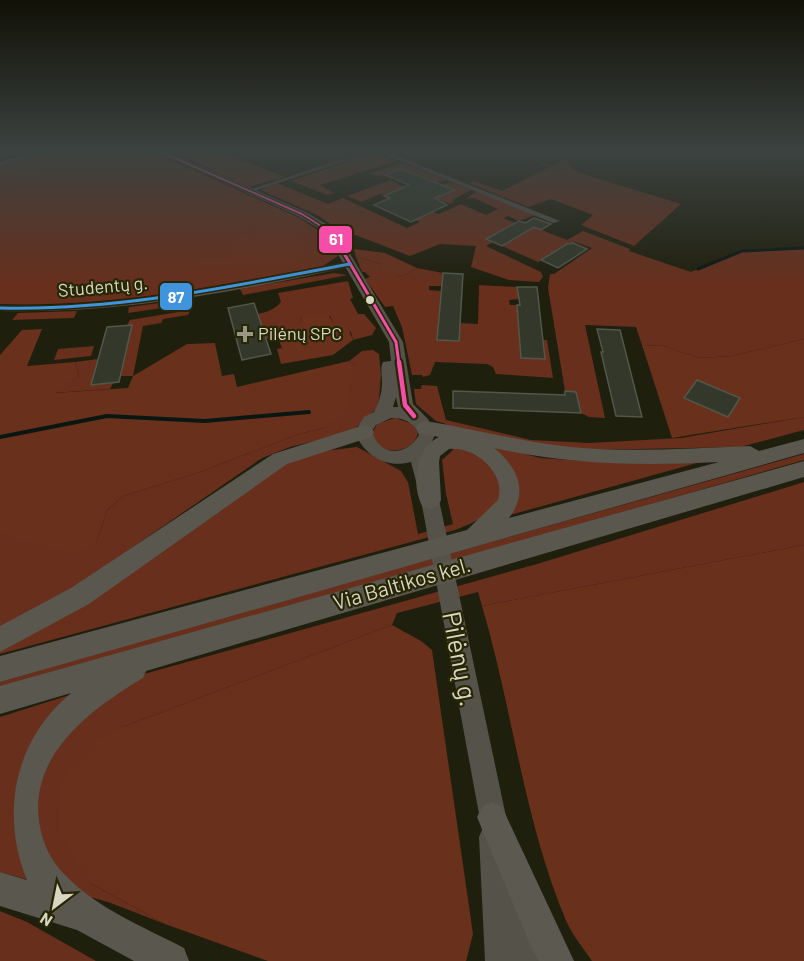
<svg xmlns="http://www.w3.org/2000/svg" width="804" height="961" font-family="Barlow,sans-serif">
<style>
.green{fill:#682f1c}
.forest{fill:#69301c}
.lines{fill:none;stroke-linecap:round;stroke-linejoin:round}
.stream-far1{stroke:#0a1612;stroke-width:3}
.stream{stroke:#0a1612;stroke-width:4}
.building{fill:#33382b;stroke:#52574a;stroke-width:1.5}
.minor{fill:#535149;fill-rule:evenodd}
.secondary{fill:#55524a;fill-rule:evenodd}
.primary{fill:#5c5951;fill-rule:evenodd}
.trunk{fill:#5a574e;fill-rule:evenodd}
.bus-1-far2-casing{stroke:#272605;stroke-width:4.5}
.bus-1-far1-casing{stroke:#272605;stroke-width:6}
.bus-1-casing{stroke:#272605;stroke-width:9}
.bus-2-casing{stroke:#272605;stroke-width:6}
.bus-1-far2{stroke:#f54da8;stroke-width:2}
.bus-1-far1{stroke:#f54da8;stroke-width:3}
.bus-1{stroke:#f54da8;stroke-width:4.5}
.bus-2{stroke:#4094de;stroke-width:3}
.bus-dot{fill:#d7d7c4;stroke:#272605;stroke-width:2}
.poi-dot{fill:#979784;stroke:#272605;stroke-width:2}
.labels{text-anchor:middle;stroke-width:4.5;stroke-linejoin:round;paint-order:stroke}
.far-street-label{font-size:18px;fill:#d7d7c4;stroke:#272605}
.far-poi-label{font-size:18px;fill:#d7d7c4;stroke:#272605;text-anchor:start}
.street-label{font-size:21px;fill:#d7d7c4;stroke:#272605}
.near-street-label{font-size:26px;fill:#d7d7c4;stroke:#272605}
.line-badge{stroke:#272605;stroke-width:2}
.badge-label{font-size:16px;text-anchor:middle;font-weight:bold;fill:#fff}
</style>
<rect width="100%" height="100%" fill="#1f1f0d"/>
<path class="green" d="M50,152H153L300,218L322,233L338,256L323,266C217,286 109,308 0,304V166Z
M174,152H220L285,177L249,187Z
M506,152L553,166L571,156L568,161L569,166L580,173L681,204L634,246L581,225L593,215L551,199L528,207L468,183L474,181L502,191L550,167Z
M373,153L396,161L320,185L334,193L328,195L291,181Z
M402,163L445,179L446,181L435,182L400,169L381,176L369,174Z
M390,180L410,189L394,196L380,194L361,202L347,196Z
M450,182L471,190L452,200L455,202L450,204L424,193L437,189L446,193L454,191L444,185Z
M277,183L328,204L343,198L407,228L420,222L415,220L432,212L439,214L461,204L486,215L498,209L474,198L466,199L475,192H480L535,215L519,221L508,216L503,218L515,223L497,240L486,246L541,272L543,277L539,282L509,280L471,267L476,246L440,244L410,256L335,227L317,215L261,190Z
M534,227L567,240L583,231L630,249L629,251L691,272L742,251L771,248H804V339L732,356L699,358L663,346L642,345L636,327L585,325L605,418L589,417L581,413L576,392L565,391L548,288L550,274H554L592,248L575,242L570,245L567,244L538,262L502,246Z
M356,257L382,264L380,273L403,276L417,268L443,273V286H429V290L441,291L437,340L459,341V323L478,324L479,285L517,287L519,299L509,300L510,305H517L521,358L541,340H547L553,378L496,374L493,367L487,364L435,362L430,375L423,377L422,375H412L402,327L393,306L385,307L365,279L370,277L365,272H362Z
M334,273L348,275L243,295L240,289Z
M348,281L353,298L350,299L358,314H364L376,328L372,335L353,340L351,332L333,322L330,316L302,315L301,323L277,336L266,339L257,314C267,312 274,310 281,302L278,293Z
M190,299V304L128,313L129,307Z
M190,310L188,315L163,319L161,323L143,326L133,376H120L132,325H127L130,320Z
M77,311L74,318L12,320L18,313Z
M94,346L91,356L54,360L58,349Z
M373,350L379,354L381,375L379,399L376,409L351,432L290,447L262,458L72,589L0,629V534L96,543L107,510L123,496L203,471L298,434L324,428L355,366L349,361L362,351Z
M98,359L91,385L113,383L110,389L53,393L79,376L75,362Z
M422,385L437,386L446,420L531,440L589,443L681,438L804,417V430L740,447L589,450L542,446L446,427V424L436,421L416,404L414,389H421Z
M395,418L413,424L418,433C415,450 388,457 377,443C374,441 374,437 372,434L377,424Z
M485,443L540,458L582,461H704L510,515C527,477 514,468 485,443Z
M450,446L460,447L495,465L502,494C492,515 476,522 455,530L0,654V650L285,463L308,453L357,447L401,471L408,482L418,534L453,524L446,494L442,460L453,450Z
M804,454V460L0,691V682L150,638Z
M804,482V545L482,606L478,592L397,613L392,625L123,727L90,883L165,924L108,902L0,872V717L76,693L537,564Z
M0,911L27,922L96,961H0Z"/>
<path class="forest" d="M30,159L53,165L52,168L21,178L0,180V173L12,170Z
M243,200L259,205V208L234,213L235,215H245L253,218C243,228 216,233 203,227L218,219L216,214L219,211Z
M261,232H292V238L306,239L309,254C280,277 233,271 198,270L195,265L200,262L232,259L231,242L239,237L256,238Z
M354,249L385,253L417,268L403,276L379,274L382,264L356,257Z
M327,313L333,322L347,326L353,340L333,355L281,364L277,349L282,348L277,336L280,333L301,323L302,315Z
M42,329L27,366L75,362L79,376L55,393L128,388L133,376L187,344L215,343L222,376L234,374L237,387L349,361L355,366L346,413L324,428L298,434L203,471L123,496L107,510L96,543L85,551L70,552L0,534V355L22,330Z
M804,339V417L672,438L642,345L663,346L699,358L732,356Z
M804,545V961H592C584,949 573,936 567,923C524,822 513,711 482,606Z
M392,625L421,641L432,650L473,934L466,961H268L165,924L90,883L58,832L57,794L69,768L91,745L123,727Z"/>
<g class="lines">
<path class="stream-far1" d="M698,269L742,251L804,248"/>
<path class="stream" d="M0,437L107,416L205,421L309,412"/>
</g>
<path class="building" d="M400,169L455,190L435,198L447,205L411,222L374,205L390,198L384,196L409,185L385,175Z
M534,218L551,224L541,230L534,227L502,246L486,239L519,221L525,223Z
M573,243L587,249L558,268L541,260L567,244Z
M443,273L463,274L459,341L437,340Z
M517,287H537L545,359L521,358L517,305H520Z
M254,303L271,354L242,360L228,308Z
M132,325L119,382L91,385L107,327Z
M597,329L620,330L642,417L616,416L601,352H603Z
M697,380L740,398L728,417L684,398Z
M453,391L565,395V391L576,392L581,413L453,408Z"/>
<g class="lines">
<path class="minor" d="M37,152H46L0,166V162Z
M364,152H373L251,192L246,191Z
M379,152H387L560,221L553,223Z
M350,262L354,264L353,266C237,292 119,314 0,311V305C29,306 58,307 87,305C176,299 263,278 350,262Z"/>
<path class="secondary" d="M157,152H168L306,212L326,224L340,237L403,342L413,404L428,419L435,435C422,460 432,474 439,500L508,826L505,833L510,871L519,875L524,885L544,961H485L479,837L482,830L421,500L411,462C387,469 362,455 355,431L364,417L374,412C379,402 382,393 382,382C382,375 380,368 383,362L391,361L389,342L329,239L318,228L298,216ZM396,397L398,407H393ZM391,418C404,418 414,422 419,435C406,457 379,457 372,431L376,425Z"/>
<path class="primary" d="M492,802L502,807L574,961H539L531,947L477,817L482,807Z"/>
<path class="trunk" d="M426,421C474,429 522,442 571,447C630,453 690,448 750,446L759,451L804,439V453L0,682V656L467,530L498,500C499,496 500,490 499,486C496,464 469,446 449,449L440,456L439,462L441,500L438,506L430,509L422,506C411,484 415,448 439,437L419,433L416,428L419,423ZM494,448C571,465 641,466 719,462L509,518C529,492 518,467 494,448Z
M364,425L371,427L374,432L371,437L287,464L89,604L0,652V626L71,588L273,454Z
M804,461V477L146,671L143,678C91,709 30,754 39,821C42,843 51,862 67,877C100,910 144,927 184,948L189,961H134L77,930L0,906V872L27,880C0,814 14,740 71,693L0,714V686Z"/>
<g class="bus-1-far2-casing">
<path id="bus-1-far2" d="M161,152L302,214C316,223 330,230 339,245"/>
</g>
<g class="bus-1-far1-casing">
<path id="bus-1-far1" d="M338,243L396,342L399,364"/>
</g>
<g class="bus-1-casing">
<path id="bus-1" d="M399,362L405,405L414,416"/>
</g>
<g class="bus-2-casing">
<path id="bus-2" d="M0,308C119,311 233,286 350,264"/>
</g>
<use href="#bus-1-far2" class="bus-1-far2"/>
<use href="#bus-1-far1" class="bus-1-far1"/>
<use href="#bus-1" class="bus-1"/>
<use href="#bus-2" class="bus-2"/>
</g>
<linearGradient id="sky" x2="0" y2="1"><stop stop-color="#111107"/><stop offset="0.53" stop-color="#3c4240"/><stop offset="1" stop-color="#3c4240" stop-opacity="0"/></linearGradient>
<rect width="804" height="286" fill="url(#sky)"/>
<circle class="bus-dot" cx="370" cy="300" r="5"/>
<path class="poi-dot" d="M242 325h6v6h6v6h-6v6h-6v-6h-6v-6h6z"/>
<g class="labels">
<g class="far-street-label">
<text transform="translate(103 287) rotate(-5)" y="6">Studentų g.</text>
</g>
<g class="far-poi-label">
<text x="258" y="340">Pilėnų SPC</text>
</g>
<g class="street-label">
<text transform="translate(402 584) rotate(-16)" y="7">Via Baltikos kel.</text>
</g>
<g class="near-street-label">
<text transform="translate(460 659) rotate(79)" y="9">Pilėnų g.</text>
</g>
</g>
<g class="line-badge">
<rect x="318" y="225" width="35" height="29" rx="6" fill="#f54da8"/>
<rect x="159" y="282" width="34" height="29" rx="6" fill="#4094de"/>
</g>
<g class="badge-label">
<text x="336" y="245">61</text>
<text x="176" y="303">87</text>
</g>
<g transform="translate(54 907) rotate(212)" stroke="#272605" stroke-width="4.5" paint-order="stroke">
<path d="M0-4.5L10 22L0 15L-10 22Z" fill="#d7d7c4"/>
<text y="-9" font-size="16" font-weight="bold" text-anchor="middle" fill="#d7d7c4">N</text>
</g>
</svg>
